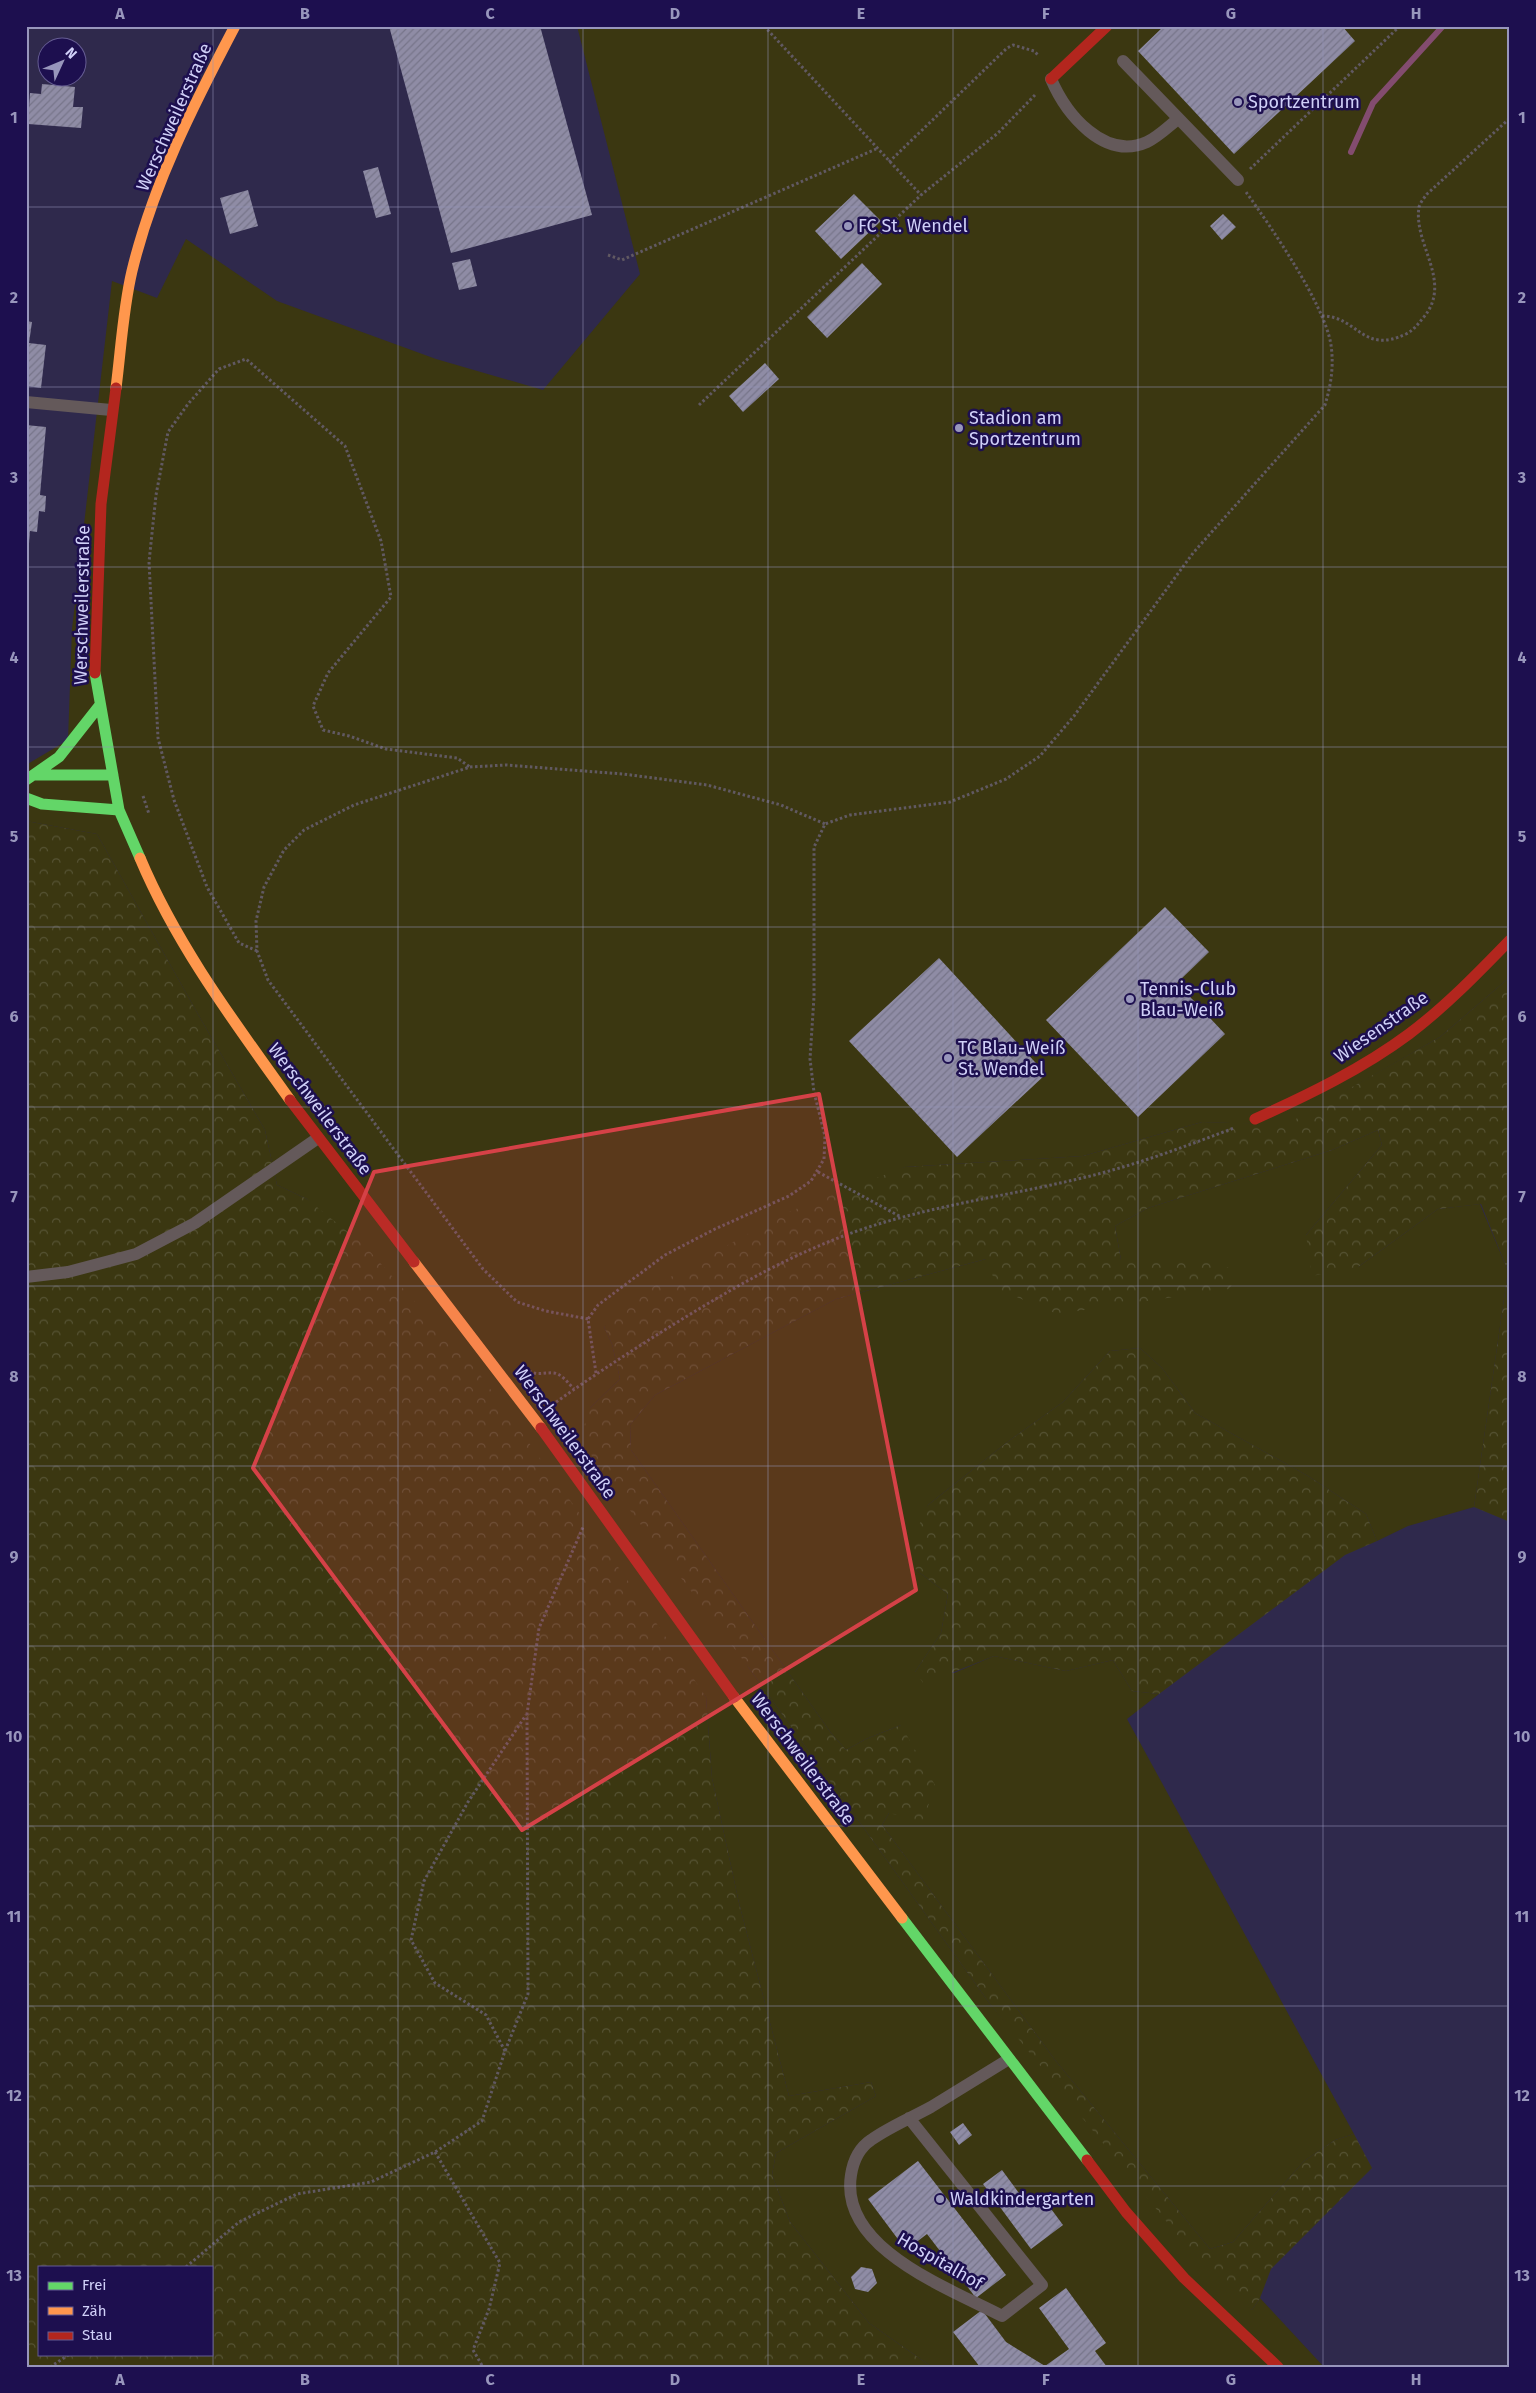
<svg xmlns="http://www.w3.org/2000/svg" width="1536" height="2393" font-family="'Fira Sans',sans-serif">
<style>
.green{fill:#3b3711}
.forest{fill:url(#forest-crowns);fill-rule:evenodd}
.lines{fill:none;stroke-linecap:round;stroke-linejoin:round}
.stream{stroke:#834c6f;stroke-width:6}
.building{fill:url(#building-hatch)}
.path{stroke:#615962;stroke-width:3;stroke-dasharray:2.5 2.5;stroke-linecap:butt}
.lane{stroke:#64595a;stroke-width:12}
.fast{stroke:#63d668;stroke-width:11}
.slow{stroke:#ff974d;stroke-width:11}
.jam{stroke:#b3261e;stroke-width:11}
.marked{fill:#d54147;fill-opacity:0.2;stroke:#d54147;stroke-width:4;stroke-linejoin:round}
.grid{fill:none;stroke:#9896bc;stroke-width:1;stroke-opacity:0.55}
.poi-dot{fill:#9896bc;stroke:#1d0f4f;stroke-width:2}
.labels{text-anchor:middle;stroke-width:5;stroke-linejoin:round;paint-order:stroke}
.poi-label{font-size:18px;fill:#d0d0f8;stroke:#1d0f4f;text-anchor:start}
.street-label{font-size:18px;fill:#d0d0f8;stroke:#1d0f4f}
.neatline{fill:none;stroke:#9896bc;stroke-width:2}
.grid-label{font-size:16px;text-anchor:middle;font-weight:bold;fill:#9896bc}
</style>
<defs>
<pattern id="forest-crowns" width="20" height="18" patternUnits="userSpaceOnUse" patternTransform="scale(1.25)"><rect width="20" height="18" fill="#3b3711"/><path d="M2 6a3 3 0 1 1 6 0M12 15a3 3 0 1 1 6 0" fill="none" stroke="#565334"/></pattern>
<pattern id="building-hatch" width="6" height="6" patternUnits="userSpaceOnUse" patternTransform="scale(1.25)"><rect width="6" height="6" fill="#8f8ca5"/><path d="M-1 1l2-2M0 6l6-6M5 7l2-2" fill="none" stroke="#77758a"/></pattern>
</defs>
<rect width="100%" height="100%" fill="#2f294c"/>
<path class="green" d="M577,26H1510V977L1440,1037L1287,1125L1202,1122L1083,1156L905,1167L604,1327L612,1344L620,1379L590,1408L749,1668L990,2004L1252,2310L1260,2298L1324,2367H932L869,2323L790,2222L772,2175L776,2153L876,2096L871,2082L789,2096L739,1903L712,1778L706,1697L307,1199L277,1185L265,1130L199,1016L97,834L26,821V765L68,740L72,629L112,281L157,298L186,239L277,301L436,359L543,390L640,274Z
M1378,1130L1382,1145L1306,1235L1358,1267L1438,1209L1480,1204L1508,1271L1474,1507L1408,1526L1377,1541L1366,1514L1308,1476L1195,1413L1162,1368L1140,1348L1110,1351L1063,1402L1010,1440L928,1505L916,1570L948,1594L941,1633L915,1672L954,1673L994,1656L1066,1671L1113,1660L1132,1691L1159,1694L1127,1719L1354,2134L1335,2140L1304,2161L1233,2242L1210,2249L1055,2060L882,1825L889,1813L901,1725L866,1739L846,1750L831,1733L631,1450L630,1425L655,1395L836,1299L986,1259L1198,1260H1121L1115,1226L1148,1208L1332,1150Z"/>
<path class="forest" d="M26,821L97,834L199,1016L265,1130L277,1185L307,1199L365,1246L478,1372L626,1578L706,1697L712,1778L739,1903L789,2096L871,2082L876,2096L776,2153L772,2175L790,2222L869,2323L932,2367H26ZM39,2267H211V2354H39Z
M1510,977V1522L1474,1507L1508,1271L1481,1204L1438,1209L1358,1267L1312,1276L1306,1235L1382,1145L1378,1130L1332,1150L1148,1208L1115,1226L1121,1260H1198L1241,1271L1229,1289L1057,1314L998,1289L986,1259L836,1299L655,1395L630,1425L631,1450L831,1733L846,1750L866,1739L901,1725L935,1785L923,1822L889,1813L882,1825L1055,2060L1210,2249L1233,2242L1304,2161L1335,2140L1354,2134L1372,2168L1271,2269L1260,2298L1252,2310L1200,2263L990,2004L749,1668L598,1468L581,1435L590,1408L620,1379L612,1344L604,1327L640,1294L783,1214L905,1167L1083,1156L1202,1122L1287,1124L1440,1037Z
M1140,1348L1162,1368L1195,1413L1308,1476L1366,1514L1377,1541L1345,1555L1159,1694L1132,1691L1113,1660L1066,1671L994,1656L924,1684L915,1672L941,1633L948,1594L916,1570L910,1546L928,1505L1010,1440L1063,1402L1110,1351Z"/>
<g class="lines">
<path class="stream" d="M1351,152L1373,103L1443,26"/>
</g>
<path class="building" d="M389,26H540L592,215L451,253Z
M1164,26H1342L1355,41L1234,154L1138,51Z
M42,84L75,87L73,107H83L81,128L28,124L30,93L41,94Z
M378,167L391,214L376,218L363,171Z
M248,190L258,226L230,234L220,198Z
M854,194L881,221L841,259L815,231Z
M1223,214L1236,227L1222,240L1210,226Z
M470,259L477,286L459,290L452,263Z
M862,263L882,284L827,338L807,317Z
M26,321L32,322L29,343L46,345L41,388L26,386Z
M765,363L779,379L743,412L729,396Z
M26,425L46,427L40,495L46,496L45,512L39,511L37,532L30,531L28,556Z
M1165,907L1209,952L1177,983L1225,1034L1138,1117L1046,1020Z
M939,958L1046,1074L957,1157L849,1041Z
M963,2123L972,2135L959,2145L950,2132Z
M918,2161L1006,2275L976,2298L927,2234L906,2250L868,2199Z
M1002,2170L1027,2204L1040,2194L1063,2225L1031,2249L983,2184Z
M861,2267L872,2269L877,2283L868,2292L855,2289L851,2277Z
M1066,2288L1106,2343L1095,2351L1107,2367H980L953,2332L982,2310L1006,2342L1045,2366L1069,2349L1039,2308Z"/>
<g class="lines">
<path class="path" d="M764,26L921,195
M889,162L1007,48L1013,45L1034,51L1039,56
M1250,169L1400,26
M608,255L622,260L876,149
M1322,316C1358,316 1362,355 1406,334C1414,330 1418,324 1423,318C1454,282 1413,245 1419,207C1420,203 1424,198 1427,194L1510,118
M699,405L921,195L998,133L1035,95
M143,796L149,814
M257,951L239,943L207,887L174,800L158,738L149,562L156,495L168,432L188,404L219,369L246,359L345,446L381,541L391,597L328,673L313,706L323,730L349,736L386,749L457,758L470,767
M818,1172L901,1217
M588,1319L546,1311L517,1302L483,1269L268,980L257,951L256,921L264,887L284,850L304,830L354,805L470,767L506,765L623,774L707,785L781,805L825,824
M529,1371C538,1376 545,1372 554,1373C562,1374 568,1383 574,1389
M596,1373L588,1319L598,1305L665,1255L715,1229L789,1196L811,1181L824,1159L825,1136L814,1092L810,1059L814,997V847L825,824L850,815L950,802L1006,779L1040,756L1074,716L1193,553L1325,405C1331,385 1334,366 1331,345C1325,305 1271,227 1246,192
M552,1405C591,1377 631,1351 671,1326C734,1287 796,1251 866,1228C942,1203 1021,1194 1098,1174C1144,1162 1189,1145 1234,1128
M505,2051L486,2015L435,1983L411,1940L424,1881L468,1802L526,1715
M435,2152L500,2263L489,2309L473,2350L483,2367
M186,2267L239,2222L297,2194L371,2182L435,2152L482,2121L505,2051L528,1994L527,1714L539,1628L583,1527
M50,2367L70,2354"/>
<path class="lane" d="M1123,61L1238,180
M1051,79C1066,114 1104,161 1147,142C1158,137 1169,126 1178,119
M26,402L111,410
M26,1277L68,1272L136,1254L195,1223L318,1138
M909,2118L1042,2285L1002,2316C951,2289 839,2249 851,2175C853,2162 859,2148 871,2140C889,2127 911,2118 931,2107C957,2091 983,2075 1009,2059"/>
<path class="fast" d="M95,673L119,810L140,858
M35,775H113
M26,780L59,757L100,705
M26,798L42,804L119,810
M902,1918L1087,2160"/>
<path class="slow" d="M116,388C121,349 123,309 132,271C153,184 194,104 235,26
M140,858C177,946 235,1023 290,1100
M414,1262L541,1428
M734,1697L902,1918"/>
<path class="jam" d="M1051,79L1107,26
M95,673L101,504L116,388
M290,1100L414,1262
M1255,1119C1308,1095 1362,1069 1409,1034C1446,1006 1478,973 1510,940
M541,1428L734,1697
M1087,2160L1126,2212L1184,2278L1278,2367"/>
</g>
<path class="marked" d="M819,1094L916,1590L522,1830L253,1468L374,1172Z"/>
<path class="grid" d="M213,26V2367M398,26V2367M583,26V2367M768,26V2367M953,26V2367M1138,26V2367M1323,26V2367M26,207H1510M26,387H1510M26,567H1510M26,747H1510M26,927H1510M26,1107H1510M26,1286H1510M26,1466H1510M26,1646H1510M26,1826H1510M26,2006H1510M26,2186H1510"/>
<g class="poi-dot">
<circle cx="1238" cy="102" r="5"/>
<circle cx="848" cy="226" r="5"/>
<circle cx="959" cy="428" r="5"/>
<circle cx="1130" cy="999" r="5"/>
<circle cx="948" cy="1058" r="5"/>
<circle cx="940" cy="2199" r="5"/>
</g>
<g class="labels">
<g class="poi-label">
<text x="1248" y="108">Sportzentrum</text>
<text x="858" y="232">FC St. Wendel</text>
<text x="969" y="424">Stadion am<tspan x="969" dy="21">Sportzentrum</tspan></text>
<text x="1140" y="995">Tennis-Club<tspan x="1140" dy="21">Blau-Weiß</tspan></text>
<text x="958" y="1054">TC Blau-Weiß<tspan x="958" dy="21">St. Wendel</tspan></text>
<text x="950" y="2205">Waldkindergarten</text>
</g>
<g class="street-label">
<text transform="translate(174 117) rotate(-66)" y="6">Werschweilerstraße</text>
<text transform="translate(82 605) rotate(-89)" y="6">Werschweilerstraße</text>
<text transform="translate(1381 1027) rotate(-35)" y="6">Wiesenstraße</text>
<text transform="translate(320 1109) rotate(53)" y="6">Werschweilerstraße</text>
<text transform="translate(565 1432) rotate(54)" y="6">Werschweilerstraße</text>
<text transform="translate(803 1759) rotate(53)" y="6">Werschweilerstraße</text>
<text transform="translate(940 2261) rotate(30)" y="6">Hospitalhof</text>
</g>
</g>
<rect width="1536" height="2393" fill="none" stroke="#1d0f4f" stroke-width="55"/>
<rect x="38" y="2266" width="175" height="90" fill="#1d0f4f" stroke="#655c93"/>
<rect x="48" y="2282" width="25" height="8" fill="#63d668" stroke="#655c93"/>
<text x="82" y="2290" font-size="15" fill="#d0d0f8">Frei</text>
<rect x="48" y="2307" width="25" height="8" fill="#ff974d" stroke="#655c93"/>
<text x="82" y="2316" font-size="15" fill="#d0d0f8">Zäh</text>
<rect x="48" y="2332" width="25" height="8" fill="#b3261e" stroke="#655c93"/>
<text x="82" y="2340" font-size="15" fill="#d0d0f8">Stau</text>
<g transform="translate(62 62) rotate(46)"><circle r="24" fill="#1d0f4f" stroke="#655c93"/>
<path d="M0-4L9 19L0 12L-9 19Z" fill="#9896bc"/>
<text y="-8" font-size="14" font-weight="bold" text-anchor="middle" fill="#d0d0f8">N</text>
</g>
<rect x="28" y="28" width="1480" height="2338" class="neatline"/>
<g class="grid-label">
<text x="120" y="19">A</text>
<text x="305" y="19">B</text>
<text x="490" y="19">C</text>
<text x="675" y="19">D</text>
<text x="861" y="19">E</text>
<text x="1046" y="19">F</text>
<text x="1231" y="19">G</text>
<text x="1416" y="19">H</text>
<text x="14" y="123">1</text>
<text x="1522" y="123">1</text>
<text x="14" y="303">2</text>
<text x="1522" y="303">2</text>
<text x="14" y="483">3</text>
<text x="1522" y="483">3</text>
<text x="14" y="663">4</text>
<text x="1522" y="663">4</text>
<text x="14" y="842">5</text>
<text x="1522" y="842">5</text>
<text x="14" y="1022">6</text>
<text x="1522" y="1022">6</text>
<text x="14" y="1202">7</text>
<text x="1522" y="1202">7</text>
<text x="14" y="1382">8</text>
<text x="1522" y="1382">8</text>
<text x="14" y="1562">9</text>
<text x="1522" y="1562">9</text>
<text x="14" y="1742">10</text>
<text x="1522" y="1742">10</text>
<text x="14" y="1922">11</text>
<text x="1522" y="1922">11</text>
<text x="14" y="2101">12</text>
<text x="1522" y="2101">12</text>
<text x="14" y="2281">13</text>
<text x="1522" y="2281">13</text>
<text x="120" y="2385">A</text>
<text x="305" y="2385">B</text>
<text x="490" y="2385">C</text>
<text x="675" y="2385">D</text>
<text x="861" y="2385">E</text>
<text x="1046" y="2385">F</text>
<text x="1231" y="2385">G</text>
<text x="1416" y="2385">H</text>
</g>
</svg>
